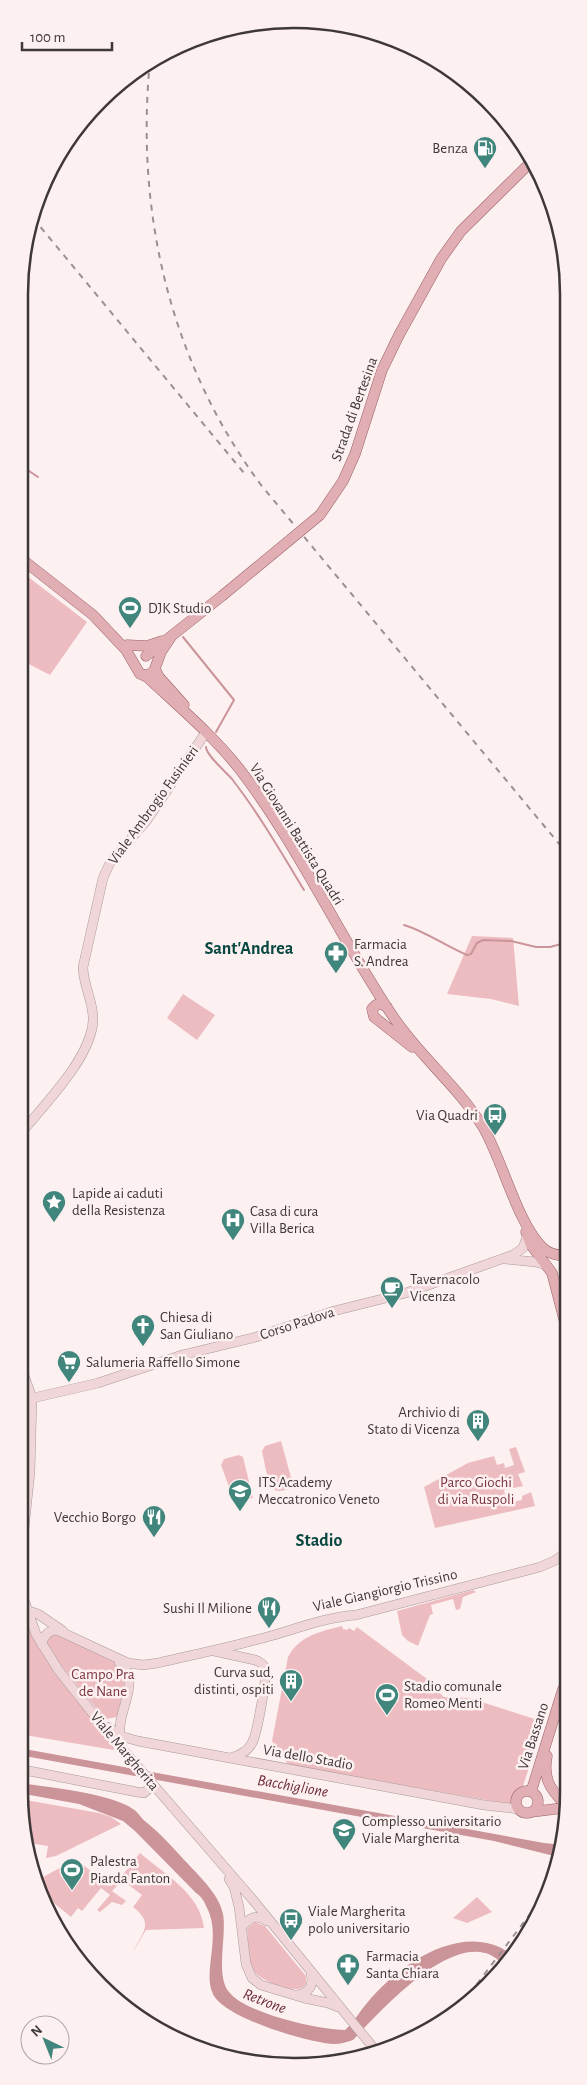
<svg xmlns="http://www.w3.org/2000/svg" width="587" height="2085" font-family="'Alegreya Sans',sans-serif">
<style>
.green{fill:#edbcc0}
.water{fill:#cb9499}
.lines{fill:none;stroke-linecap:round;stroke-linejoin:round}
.stream{stroke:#cb9499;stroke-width:2}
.secondary-casing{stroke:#a99a9b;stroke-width:10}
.primary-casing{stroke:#9a6267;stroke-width:11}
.secondary{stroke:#f0d6d9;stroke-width:9}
.primary{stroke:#e0aeb3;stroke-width:10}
.rail{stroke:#9a9091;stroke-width:2;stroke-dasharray:6 6;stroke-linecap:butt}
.primary-bridge-casing{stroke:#9a6267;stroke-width:11;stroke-linecap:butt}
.primary-bridge{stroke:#e0aeb3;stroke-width:10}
.labels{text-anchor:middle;stroke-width:5;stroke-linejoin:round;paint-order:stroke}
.poi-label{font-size:15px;fill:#3e3838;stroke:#fdf0f1;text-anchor:start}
.street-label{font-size:15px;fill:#3e3838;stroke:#fdf0f1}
.park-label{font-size:15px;fill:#7b3640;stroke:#fdf0f1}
.water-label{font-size:16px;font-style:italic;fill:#6c2833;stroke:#fdf0f1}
.quarter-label{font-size:18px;font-weight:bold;fill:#094841;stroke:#fdf0f1}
.rim{fill:none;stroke:#3e3838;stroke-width:2.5}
</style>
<rect width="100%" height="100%" fill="#fdf0f1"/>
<path class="green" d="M23,573L87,622L50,675L23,661Z
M472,936L513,938L519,1006L491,999L447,994Z
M183,994L215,1015L197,1040L167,1018Z
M281,1441L292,1481L290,1482L291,1488C287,1489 280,1493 275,1490C268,1486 264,1460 262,1451L265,1446Z
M516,1447L525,1472L518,1474L523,1486L504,1490L507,1503L522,1500V1496L531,1492L535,1506L435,1528L424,1487L468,1463L494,1456L497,1465L504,1463L505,1468L514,1465L509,1449Z
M239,1455L243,1457L253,1498L235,1503L221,1465L224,1459Z
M473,1590L476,1592L463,1597L460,1609L456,1610L453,1599L431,1605L433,1614L430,1615L418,1646L408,1641L402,1635L397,1611Z
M342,1626L343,1629L347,1630L349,1628L354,1631L357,1627L435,1685L434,1687L444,1697L469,1698L544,1722L523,1786L512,1797L513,1803H503L289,1765L283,1758L272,1741L288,1657C299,1636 321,1631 342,1626Z
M27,1627L58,1677L114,1745V1750L19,1734V1701L23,1690L19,1686V1642Z
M55,1633L114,1662C130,1674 126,1703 116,1717L107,1719L102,1716L47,1648L46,1637Z
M20,1799L99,1813L111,1817L121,1824L56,1856L46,1858L48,1846L29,1843Z
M140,1853C165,1875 200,1893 204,1928L146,1930L133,1952C142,1932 155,1924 133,1907L142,1895L122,1880L112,1891L126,1901L122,1905L112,1902L100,1912L97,1910L110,1895L101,1888L82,1911L78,1908L71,1917L38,1890L36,1881L76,1859L109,1886L125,1872Z
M477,1897L492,1912L467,1923L453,1918Z
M255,1922L265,1926L306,1976V1984C304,1987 301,1989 297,1989C287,1990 259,1980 254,1971C247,1960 249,1942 247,1929Z"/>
<path class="water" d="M19,1748L544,1843L563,1845L558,1857L494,1841L19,1755Z
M19,1783C47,1787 110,1793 133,1809C138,1812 141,1818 146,1822C162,1835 175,1850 189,1865C202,1879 219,1895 223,1914C227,1936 215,1975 229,1992C245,2013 318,2030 345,2030C355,2021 359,2012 367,2003C399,1964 462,1920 510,1953L502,1963C497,1959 491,1954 485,1953C442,1942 380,2012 353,2040C347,2042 341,2044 334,2044C309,2043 224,2018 213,1994C202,1972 222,1937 207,1908C204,1901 202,1897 196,1893L135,1831L123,1821L79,1804L19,1793Z"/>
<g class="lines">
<path class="stream" d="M23,467L38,477
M183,637L234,700L216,732
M206,747C206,755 226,772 232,779C259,814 281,852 304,890
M404,925C427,932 445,946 467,955L471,954L477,943L483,940L511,941L536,947H550L565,943"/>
<g class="secondary-casing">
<path id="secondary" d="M21,1133C44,1105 92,1057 93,1020C94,1003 83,985 83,967L103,878L110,863L147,820L206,732
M505,1259L535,1262L547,1265
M20,1364L32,1398L30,1472L22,1547L24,1600L36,1634L59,1671L106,1730L253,1900L376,2051
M20,1401L98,1383L182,1355L256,1337L334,1311L406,1293L513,1255L523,1248L527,1237
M26,1610L38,1614L63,1631
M42,1645C43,1636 48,1630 57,1630L128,1663L143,1665L158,1663C197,1654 236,1646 274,1635C301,1627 328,1617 356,1615L540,1567L554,1561L564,1554
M214,1651L255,1660C260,1662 264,1664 265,1670C267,1679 257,1734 252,1743C248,1751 238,1756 230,1758
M119,1662C144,1683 114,1712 121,1738
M108,1727L120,1736L138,1741L484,1805L519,1809
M19,1769L137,1792L144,1793L153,1785
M229,1879L234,1887L239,1907L246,1964L252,1978L261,1985L304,1998L328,2003L338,2007
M242,1927C250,1917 256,1914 267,1921
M297,1995C309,1993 314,1986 311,1973"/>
</g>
<g class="primary-casing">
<path id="primary" d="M320,515L343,481L355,454L382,370L399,335L441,259L461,231L532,161
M23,560L93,615L126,650L140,674L148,675L154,671L161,652L171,637
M127,645L147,646L162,641
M146,656L222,596
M155,669L159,677L184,705
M143,675L147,677C179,707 214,736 241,771C299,847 339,936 392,1015C418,1055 458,1086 483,1127C503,1161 517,1223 543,1248C549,1254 557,1255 564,1256
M387,1007L381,1004L376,1005L372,1009L374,1017L412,1047
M526,1232L531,1245L552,1273L564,1319
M547,1756C543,1777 549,1788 563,1802
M516 1802a11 11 0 1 1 22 0a11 11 0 1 1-22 0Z
M531,1792L563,1689
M531,1812L563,1808"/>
</g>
<use href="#secondary" class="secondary"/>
<use href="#primary" class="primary"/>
<path class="rail" d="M150,61C135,212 170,362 261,485L565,851
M33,218L244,473
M524,1938L532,1927
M455,2013L543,1897"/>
<g class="primary-bridge-casing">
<path id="primary-bridge" d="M222,596L320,515"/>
</g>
<use href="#primary-bridge" class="primary-bridge"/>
</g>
<defs>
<g id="fuel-pin" transform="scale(1.25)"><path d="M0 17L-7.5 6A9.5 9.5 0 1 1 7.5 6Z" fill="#41867d" stroke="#fdf0f1"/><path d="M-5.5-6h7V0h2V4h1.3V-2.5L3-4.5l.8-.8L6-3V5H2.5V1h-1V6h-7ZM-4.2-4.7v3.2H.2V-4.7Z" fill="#fff"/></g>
<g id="stadium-pin" transform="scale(1.25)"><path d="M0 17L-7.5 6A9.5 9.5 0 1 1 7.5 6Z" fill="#41867d" stroke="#fdf0f1"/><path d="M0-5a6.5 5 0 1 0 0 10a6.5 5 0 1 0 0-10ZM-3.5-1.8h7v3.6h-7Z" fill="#fff"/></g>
<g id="pharmacy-pin" transform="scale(1.25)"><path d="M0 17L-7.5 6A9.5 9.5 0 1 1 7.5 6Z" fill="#41867d" stroke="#fdf0f1"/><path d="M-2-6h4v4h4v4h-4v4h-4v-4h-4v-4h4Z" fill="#fff"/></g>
<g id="bus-pin" transform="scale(1.25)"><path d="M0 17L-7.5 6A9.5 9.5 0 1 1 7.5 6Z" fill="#41867d" stroke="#fdf0f1"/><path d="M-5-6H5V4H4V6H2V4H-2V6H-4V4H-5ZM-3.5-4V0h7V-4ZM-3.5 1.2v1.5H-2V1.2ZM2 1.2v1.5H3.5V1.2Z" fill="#fff"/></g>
<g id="sight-pin" transform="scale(1.25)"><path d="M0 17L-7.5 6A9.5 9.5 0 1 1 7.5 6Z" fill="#41867d" stroke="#fdf0f1"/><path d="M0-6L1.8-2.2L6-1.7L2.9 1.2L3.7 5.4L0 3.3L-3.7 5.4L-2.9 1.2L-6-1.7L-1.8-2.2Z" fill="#fff"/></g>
<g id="hospital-pin" transform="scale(1.25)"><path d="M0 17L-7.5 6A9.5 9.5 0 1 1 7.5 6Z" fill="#41867d" stroke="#fdf0f1"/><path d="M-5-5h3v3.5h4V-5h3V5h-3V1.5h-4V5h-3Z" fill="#fff"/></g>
<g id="cafe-pin" transform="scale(1.25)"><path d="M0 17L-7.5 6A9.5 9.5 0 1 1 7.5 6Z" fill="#41867d" stroke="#fdf0f1"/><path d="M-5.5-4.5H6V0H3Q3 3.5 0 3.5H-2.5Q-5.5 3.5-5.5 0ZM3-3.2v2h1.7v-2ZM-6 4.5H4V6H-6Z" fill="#fff"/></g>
<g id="church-pin" transform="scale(1.25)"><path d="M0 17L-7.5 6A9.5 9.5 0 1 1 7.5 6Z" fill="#41867d" stroke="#fdf0f1"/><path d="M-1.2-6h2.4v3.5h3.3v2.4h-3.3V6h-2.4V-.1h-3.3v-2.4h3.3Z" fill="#fff"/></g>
<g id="supermarket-pin" transform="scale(1.25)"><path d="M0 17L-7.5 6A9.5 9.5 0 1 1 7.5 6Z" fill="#41867d" stroke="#fdf0f1"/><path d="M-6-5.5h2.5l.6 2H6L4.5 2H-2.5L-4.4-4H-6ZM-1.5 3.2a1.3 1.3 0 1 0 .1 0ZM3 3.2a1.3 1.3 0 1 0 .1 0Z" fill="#fff"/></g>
<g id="building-pin" transform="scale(1.25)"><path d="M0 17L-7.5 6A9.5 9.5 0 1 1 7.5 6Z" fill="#41867d" stroke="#fdf0f1"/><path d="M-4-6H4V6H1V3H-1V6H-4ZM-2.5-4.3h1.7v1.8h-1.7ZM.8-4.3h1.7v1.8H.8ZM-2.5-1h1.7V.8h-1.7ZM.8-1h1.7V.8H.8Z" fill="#fff"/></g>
<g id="university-pin" transform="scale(1.25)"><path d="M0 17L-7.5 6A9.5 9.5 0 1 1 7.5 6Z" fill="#41867d" stroke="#fdf0f1"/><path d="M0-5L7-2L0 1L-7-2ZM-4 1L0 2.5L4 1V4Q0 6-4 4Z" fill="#fff"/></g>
<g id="restaurant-pin" transform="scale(1.25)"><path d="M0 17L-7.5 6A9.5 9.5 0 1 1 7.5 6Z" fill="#41867d" stroke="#fdf0f1"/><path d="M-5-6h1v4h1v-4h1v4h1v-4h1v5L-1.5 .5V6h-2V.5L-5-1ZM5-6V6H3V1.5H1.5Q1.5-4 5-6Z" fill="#fff"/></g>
</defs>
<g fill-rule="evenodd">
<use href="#fuel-pin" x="485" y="148"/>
<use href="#stadium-pin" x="130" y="608"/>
<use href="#pharmacy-pin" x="336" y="953"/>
<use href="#bus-pin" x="495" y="1115"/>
<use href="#sight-pin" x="54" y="1202"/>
<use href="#hospital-pin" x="233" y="1220"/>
<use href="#cafe-pin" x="392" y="1288"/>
<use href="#church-pin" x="143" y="1326"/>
<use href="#supermarket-pin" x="69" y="1362"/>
<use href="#building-pin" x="478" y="1421"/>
<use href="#university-pin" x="240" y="1491"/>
<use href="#restaurant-pin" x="154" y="1517"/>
<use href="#restaurant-pin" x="269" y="1608"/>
<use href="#building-pin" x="291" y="1681"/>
<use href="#stadium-pin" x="387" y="1695"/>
<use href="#university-pin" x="344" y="1830"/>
<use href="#stadium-pin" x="72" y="1870"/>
<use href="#bus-pin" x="291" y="1920"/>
<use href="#pharmacy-pin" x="348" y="1965"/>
</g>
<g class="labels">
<g class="poi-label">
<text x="468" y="153" text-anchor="end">Benza</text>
<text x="148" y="613">DJK Studio</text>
<text x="354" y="949">Farmacia<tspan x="354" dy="17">S. Andrea</tspan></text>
<text x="478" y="1120" text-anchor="end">Via Quadri</text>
<text x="72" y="1198">Lapide ai caduti<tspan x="72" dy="17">della Resistenza</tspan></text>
<text x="250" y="1216">Casa di cura<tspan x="250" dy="17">Villa Berica</tspan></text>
<text x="410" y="1284">Tavernacolo<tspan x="410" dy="17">Vicenza</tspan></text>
<text x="160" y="1322">Chiesa di<tspan x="160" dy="17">San Giuliano</tspan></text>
<text x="86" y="1367">Salumeria Raffello Simone</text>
<text x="460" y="1417" text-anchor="end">Archivio di<tspan x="460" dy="17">Stato di Vicenza</tspan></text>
<text x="258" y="1487">ITS Academy<tspan x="258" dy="17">Meccatronico Veneto</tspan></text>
<text x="136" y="1522" text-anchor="end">Vecchio Borgo</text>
<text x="252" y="1613" text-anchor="end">Sushi Il Milione</text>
<text x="274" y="1677" text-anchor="end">Curva sud,<tspan x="274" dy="17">distinti, ospiti</tspan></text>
<text x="404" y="1691">Stadio comunale<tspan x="404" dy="17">Romeo Menti</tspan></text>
<text x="362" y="1826">Complesso universitario<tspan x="362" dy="17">Viale Margherita</tspan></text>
<text x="90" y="1866">Palestra<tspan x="90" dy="17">Piarda Fanton</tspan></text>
<text x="308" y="1916">Viale Margherita<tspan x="308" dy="17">polo universitario</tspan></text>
<text x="366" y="1961">Farmacia<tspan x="366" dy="17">Santa Chiara</tspan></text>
</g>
<g class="street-label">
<text transform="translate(354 409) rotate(-70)" y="5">Strada di Bertesina</text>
<text transform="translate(153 805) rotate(-54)" y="5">Viale Ambrogio Fusinieri</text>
<text transform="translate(297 834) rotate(58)" y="5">Via Giovanni Battista Quadri</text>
<text transform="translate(297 1323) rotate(-18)" y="5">Corso Padova</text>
<text transform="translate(385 1590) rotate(-13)" y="5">Viale Giangiorgio Trissino</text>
<text transform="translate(533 1736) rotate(-72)" y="5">Via Bassano</text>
<text transform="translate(125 1751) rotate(50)" y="5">Viale Margherita</text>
<text transform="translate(308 1757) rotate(10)" y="5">Via dello Stadio</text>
</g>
<g class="park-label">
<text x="476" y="1487">Parco Giochi<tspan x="476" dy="17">di via Ruspoli</tspan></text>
<text x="103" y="1679">Campo Pra<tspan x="103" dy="17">de Nane</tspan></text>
</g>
<g class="water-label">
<text transform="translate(293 1785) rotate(10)" y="6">Bacchiglione</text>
<text transform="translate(265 2000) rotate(21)" y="6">Retrone</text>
</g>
<g class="quarter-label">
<text x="249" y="954">Sant'Andrea</text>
<text x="319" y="1546">Stadio</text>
</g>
</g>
<path d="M0 0H587V2085H0ZM294 28H294A266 266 0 0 1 560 294V1792A266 266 0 0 1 294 2058H294A266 266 0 0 1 28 1792V294A266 266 0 0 1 294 28Z" fill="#fdf0f1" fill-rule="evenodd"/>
<path class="rim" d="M294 28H294A266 266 0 0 1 560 294V1792A266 266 0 0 1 294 2058H294A266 266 0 0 1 28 1792V294A266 266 0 0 1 294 28Z"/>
<g transform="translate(45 2040) rotate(317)"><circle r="24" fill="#fdf0f1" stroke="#b1a6a7"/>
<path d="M0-4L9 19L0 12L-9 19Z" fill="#41867d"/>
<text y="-8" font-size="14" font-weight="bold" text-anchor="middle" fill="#3e3838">N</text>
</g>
<path d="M22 42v8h90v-8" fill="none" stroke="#3e3838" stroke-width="2.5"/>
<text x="30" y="42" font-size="15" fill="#3e3838" stroke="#fdf0f1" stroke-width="4" paint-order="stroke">100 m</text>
</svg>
